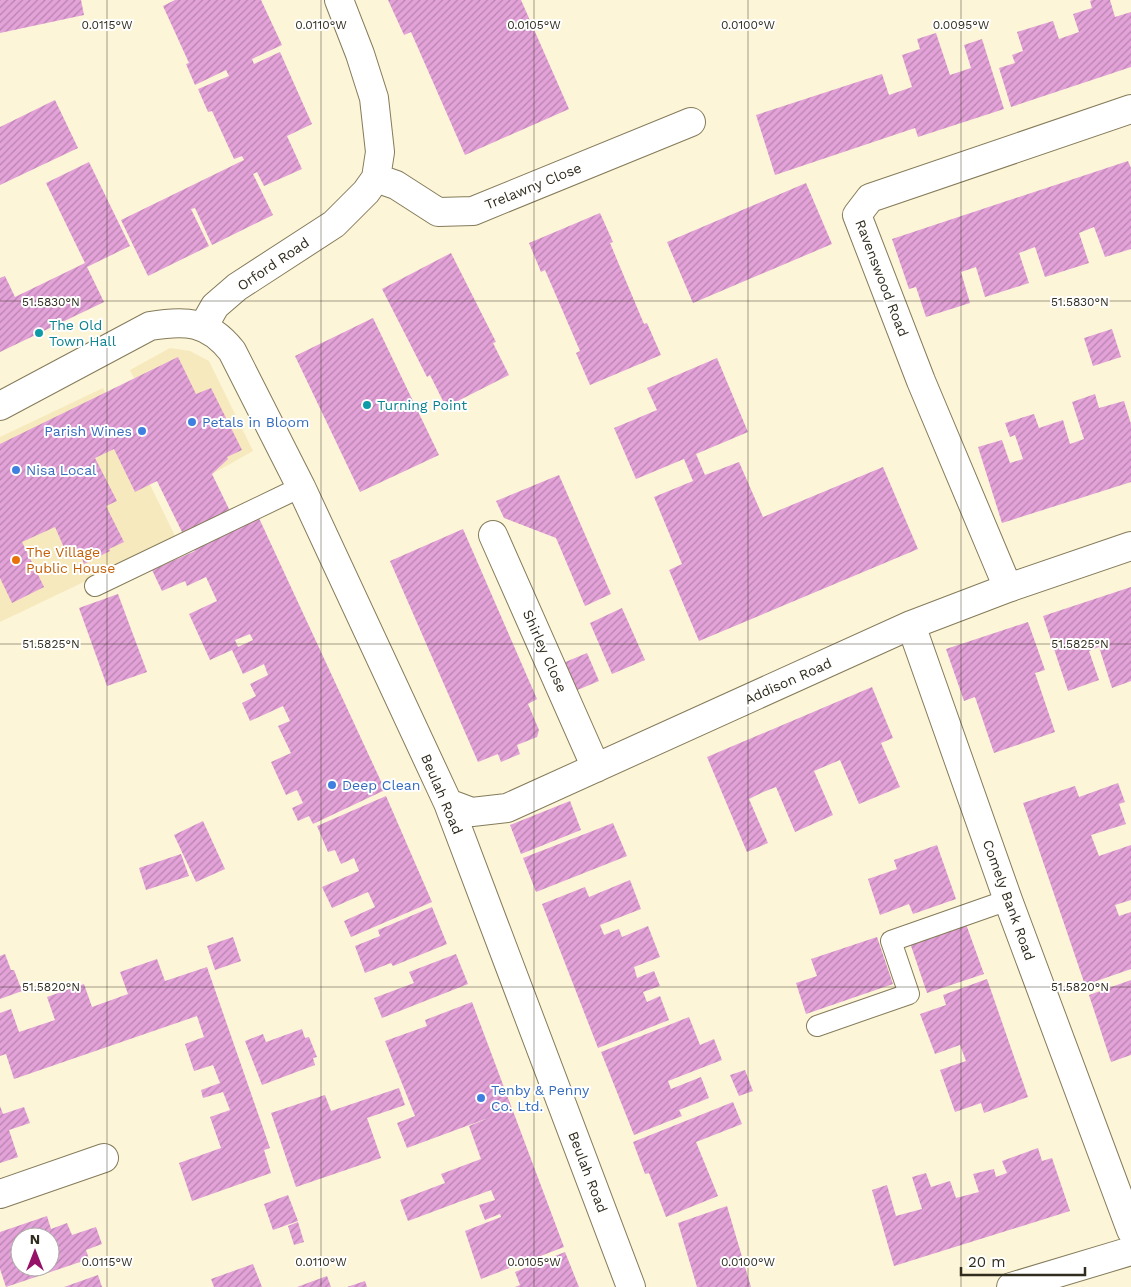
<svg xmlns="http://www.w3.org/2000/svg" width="1131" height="1287" font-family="'Work Sans',sans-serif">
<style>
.built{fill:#f6e9bd}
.building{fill:url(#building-hatch);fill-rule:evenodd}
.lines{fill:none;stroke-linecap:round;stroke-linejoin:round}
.service-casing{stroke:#847b5a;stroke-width:22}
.minor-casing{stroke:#847b5a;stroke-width:30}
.service{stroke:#fff;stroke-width:20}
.minor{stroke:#fff;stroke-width:28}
.ticks{fill:none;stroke:#302c1e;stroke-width:1;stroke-opacity:0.45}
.culture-dot{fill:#0f9aa8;stroke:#fff;stroke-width:2}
.shop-dot{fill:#3f7fe0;stroke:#fff;stroke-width:2}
.food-dot{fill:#e8710a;stroke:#fff;stroke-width:2}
.labels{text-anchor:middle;stroke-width:4;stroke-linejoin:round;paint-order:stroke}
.street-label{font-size:14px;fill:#302c1e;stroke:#fff}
.culture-label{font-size:14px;fill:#0d838f;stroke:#fff;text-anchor:start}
.shop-label{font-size:14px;fill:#366cbe;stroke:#fff;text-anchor:start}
.food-label{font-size:14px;fill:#c56008;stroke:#fff;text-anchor:start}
.ticks-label{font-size:12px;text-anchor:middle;fill:#302c1e;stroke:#fff;stroke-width:4;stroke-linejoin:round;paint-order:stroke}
</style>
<defs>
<pattern id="building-hatch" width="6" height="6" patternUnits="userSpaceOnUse" patternTransform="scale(1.25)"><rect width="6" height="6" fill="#e3a2d8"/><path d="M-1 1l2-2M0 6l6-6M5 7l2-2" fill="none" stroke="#b884af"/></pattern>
</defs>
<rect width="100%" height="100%" fill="#fdf5d8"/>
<path class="built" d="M170,348L190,351L209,361L253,451L212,474L179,470L130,370Z
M103,388L176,538L0,622V437Z"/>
<path class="building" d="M0,0H81L84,15L0,33Z
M175,0H261L282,45L252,59L254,64L280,52L312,124L287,136L302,169L264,186L257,172L253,174L273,215L212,245L195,208L191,209L209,246L148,276L121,220L244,160L242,156L234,159L212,111L208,112L198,89L229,76L226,70L195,85L186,64L189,63L163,6Z
M388,0H521L569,109L465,155L411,32L404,35Z
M1092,0H1110L1115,17L1131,12V67L1011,107L999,68L1015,63L1012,55L1023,51L1017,32L1053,21L1059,39L1079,32L1073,14L1092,8L1090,1Z
M936,33L950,75L971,68L964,45L982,39L1004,109L918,137L915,128L775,175L756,115L882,74L889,95L912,87L902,55L920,49L917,39Z
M55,100L78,148L0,185V127Z
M1128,161L1131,168V249L1105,257L1094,227L1079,233L1089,263L1045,277L1035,247L1019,253L1029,283L985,297L976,267L961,272L970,303L926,317L916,287L909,289L892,239Z
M89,162L130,246L87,267L104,302L0,352V278L5,276L15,297L85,263L46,183Z
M806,183L832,244L693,303L667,242Z
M600,213L613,242L610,243L644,324L647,323L661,355L590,385L576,353L580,351L545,270L541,272L529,243Z
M451,253L496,342L493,343L509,375L446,407L430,375L427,377L382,289Z
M373,318L439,455L360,492L295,356Z
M1112,329L1121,357L1093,366L1084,338Z
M178,357L196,394L211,388L242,450L227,457L228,459L212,474L230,511L183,534L157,481L135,492L114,449L95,458L117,501L106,506L124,542L109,549L110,551L84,564L80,553L69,559L55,527L22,542L44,587L12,603L0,578V444Z
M717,358L748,432L696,454L705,475L739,462L763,517L883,467L918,549L699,641L669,570L682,564L654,497L693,481L684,459L636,479L614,428L657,410L647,388Z
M1095,394L1099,408L1124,401L1131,424V482L1002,523L978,447L1002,440L1010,463L1023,459L1015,435L1010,437L1005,423L1034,414L1039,428L1063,420L1070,444L1084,439L1072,402Z
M559,475L611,594L585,606L556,538L504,518L496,501Z
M258,516L385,790L313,824L309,816L298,821L292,808L303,803L297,790L286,795L271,762L291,753L278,726L290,721L283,706L250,721L242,703L256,696L250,684L268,675L264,664L243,674L232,650L210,660L189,614L217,601L206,577L187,586L185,581L162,591L152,570L195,551L193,547ZM250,634L253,640L238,647L235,640Z
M463,529L537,699L528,704L539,730L537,737L517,745L520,754L501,762L498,754L478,762L390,561Z
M1131,587V681L1112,688L1099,647L1089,651L1099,680L1068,691L1043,616Z
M118,594L147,672L107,686L79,608Z
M622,608L645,660L612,674L590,623Z
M1028,622L1045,670L1035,673L1055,732L994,753L975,697L964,701L946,649Z
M587,653L599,681L575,691L563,663Z
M872,687L893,738L881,743L900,787L859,804L840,760L814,771L833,815L795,832L776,787L761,793L749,799L768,843L747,852L707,757Z
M1118,783L1125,802L1119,804L1126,824L1091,835L1099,856L1131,845V900L1115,905L1119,916L1131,912V969L1085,985L1023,803L1075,786L1079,797Z
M386,796L432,902L351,937L344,921L375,907L368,892L332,908L322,887L359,871L354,858L341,864L335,850L328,852L317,826Z
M570,801L581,830L521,854L510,825Z
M203,821L225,869L196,882L174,835Z
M613,823L627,856L536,892L523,858Z
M937,845L956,899L913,914L909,904L880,915L868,879L897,869L894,860Z
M181,854L189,876L146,890L139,868Z
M630,880L641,909L600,925L604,935L619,929L622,937L648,926L660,957L634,967L637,978L654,971L660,986L643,992L647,1002L660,996L669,1020L598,1048L542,904L585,887L589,897Z
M432,907L447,944L393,966L391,963L365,973L355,946L380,936L378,930Z
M966,924L984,974L927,993L910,943Z
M233,937L241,961L215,970L207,946Z
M877,937L893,984L806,1014L796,983L817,976L811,959Z
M5,954L11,970H14L22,991L0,999V956Z
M456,954L468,984L382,1018L374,998L414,983L409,972Z
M157,959L165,981L207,967L270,1148L264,1150L271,1173L192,1201L179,1163L221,1148L210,1117L230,1110L223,1092L203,1098L201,1090L220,1083L213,1065L194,1071L185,1044L204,1037L197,1016L14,1079L6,1054L0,1056V1013L11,1009L19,1032L55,1020L47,997L84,984L92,1007L128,994L120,972Z
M987,979L1028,1097L984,1113L981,1103L955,1112L940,1070L966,1061L960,1045L935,1054L920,1014L946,1005L943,995Z
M1131,980V1055L1111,1062L1089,995Z
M472,1002L564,1247L481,1279L465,1231L501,1217L500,1214L485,1220L479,1205L495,1200L491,1190L408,1221L400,1200L445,1183L441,1174L481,1159L469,1126L491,1117L407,1148L397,1123L415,1116L385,1041L427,1026L425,1020Z
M689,1017L700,1045L714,1039L722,1060L668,1081L671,1089L701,1077L709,1098L679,1110L682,1116L634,1135L601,1052Z
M302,1029L305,1038L309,1037L317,1057L313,1058L315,1065L262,1085L245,1041L263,1034L266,1042Z
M745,1070L753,1091L739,1096L730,1075Z
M399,1088L405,1105L367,1118L381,1158L296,1187L271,1113L325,1095L331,1111Z
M733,1102L742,1124L696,1142L718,1196L666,1217L649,1173L645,1174L633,1142Z
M0,1106L3,1114L24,1107L30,1123L9,1130L18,1157L0,1163Z
M1038,1148L1042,1161L1052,1158L1070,1211L894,1266L872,1190L887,1185L896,1216L922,1209L912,1177L926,1173L931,1187L950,1181L956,1198L979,1192L973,1174L994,1169L996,1177L1007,1173L1002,1161Z
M288,1195L298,1221L273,1230L264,1204Z
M727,1206L751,1287H697L678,1223Z
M47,1216L51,1229L67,1223L72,1235L96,1227L102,1244L86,1250L89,1259L6,1287L0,1269V1232ZM20,1237H50V1267H20Z
M298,1222L304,1242L294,1245L288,1226Z
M565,1252L579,1287H515L520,1285L515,1272Z
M253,1264L262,1287H214L211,1279Z
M98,1275L102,1287H64Z
M327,1276L331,1287H297Z
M365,1281L367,1287H347Z"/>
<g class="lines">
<g class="service-casing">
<path id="service" d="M95,586L301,487
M817,1026L909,994L891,941L1008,900"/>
</g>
<g class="minor-casing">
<path id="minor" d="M376,178L396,185L438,212L473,211L691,122
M203,327L215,306L237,287L334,224L366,192L376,178L380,152L374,98L360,54L339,0
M0,406L150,326C186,320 208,321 232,351L301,487L448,803L631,1287
M493,535L596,768
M1008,588L921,381L857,215L870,198L1131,109
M911,625L1008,900L1131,1230
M448,803L472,812L507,808L911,625L1008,588L1131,546
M0,1194L104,1158
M1011,1287L1131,1251"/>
</g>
<use href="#service" class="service"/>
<use href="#minor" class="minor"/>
</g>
<path class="ticks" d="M107,0V1287M321,0V1287M534,0V1287M748,0V1287M961,0V1287M0,301H1131M0,644H1131M0,987H1131"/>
<g class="culture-dot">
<circle cx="39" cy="333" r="5"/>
<circle cx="367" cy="405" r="5"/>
</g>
<g class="shop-dot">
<circle cx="192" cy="422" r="5"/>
<circle cx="142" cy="431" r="5"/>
<circle cx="16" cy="470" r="5"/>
<circle cx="332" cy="785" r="5"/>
<circle cx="481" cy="1098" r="5"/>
</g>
<circle class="food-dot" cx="16" cy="560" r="5"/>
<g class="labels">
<g class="street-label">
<text transform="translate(533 186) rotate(-22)" y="5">Trelawny Close</text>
<text transform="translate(273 264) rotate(-34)" y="5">Orford Road</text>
<text transform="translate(882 278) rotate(69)" y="5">Ravenswood Road</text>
<text transform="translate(545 651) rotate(66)" y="5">Shirley Close</text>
<text transform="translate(788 681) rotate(-24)" y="5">Addison Road</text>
<text transform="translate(442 794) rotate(67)" y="5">Beulah Road</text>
<text transform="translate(1009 900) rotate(70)" y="5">Comely Bank Road</text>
<text transform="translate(588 1172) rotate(69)" y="5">Beulah Road</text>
</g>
<g class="culture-label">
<text x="49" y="330">The Old<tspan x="49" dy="16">Town Hall</tspan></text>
<text x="377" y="410">Turning Point</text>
</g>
<g class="shop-label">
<text x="202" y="427">Petals in Bloom</text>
<text x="132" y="436" text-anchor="end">Parish Wines</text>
<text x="26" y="475">Nisa Local</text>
<text x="342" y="790">Deep Clean</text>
<text x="491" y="1095">Tenby &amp; Penny<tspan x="491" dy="16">Co. Ltd.</tspan></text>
</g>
<g class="food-label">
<text x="26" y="557">The Village<tspan x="26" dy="16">Public House</tspan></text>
</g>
</g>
<g class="ticks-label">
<text x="107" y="29">0.0115°W</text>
<text x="321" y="29">0.0110°W</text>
<text x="534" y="29">0.0105°W</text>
<text x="748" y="29">0.0100°W</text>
<text x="961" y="29">0.0095°W</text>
<text x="51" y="306">51.5830°N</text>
<text x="1080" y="306">51.5830°N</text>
<text x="51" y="648">51.5825°N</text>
<text x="1080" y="648">51.5825°N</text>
<text x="51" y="991">51.5820°N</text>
<text x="1080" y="991">51.5820°N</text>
<text x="107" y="1266">0.0115°W</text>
<text x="321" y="1266">0.0110°W</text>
<text x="534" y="1266">0.0105°W</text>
<text x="748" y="1266">0.0100°W</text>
</g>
<g transform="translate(35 1252)"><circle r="24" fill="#ffffff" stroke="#acaba5"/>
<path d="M0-4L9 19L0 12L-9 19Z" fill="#961168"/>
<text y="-8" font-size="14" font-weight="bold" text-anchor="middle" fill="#302c1e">N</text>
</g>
<path d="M961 1267v8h124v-8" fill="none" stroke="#302c1e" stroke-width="2.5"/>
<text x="968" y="1267" font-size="15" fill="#302c1e" stroke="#ffffff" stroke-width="4" paint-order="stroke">20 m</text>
</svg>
